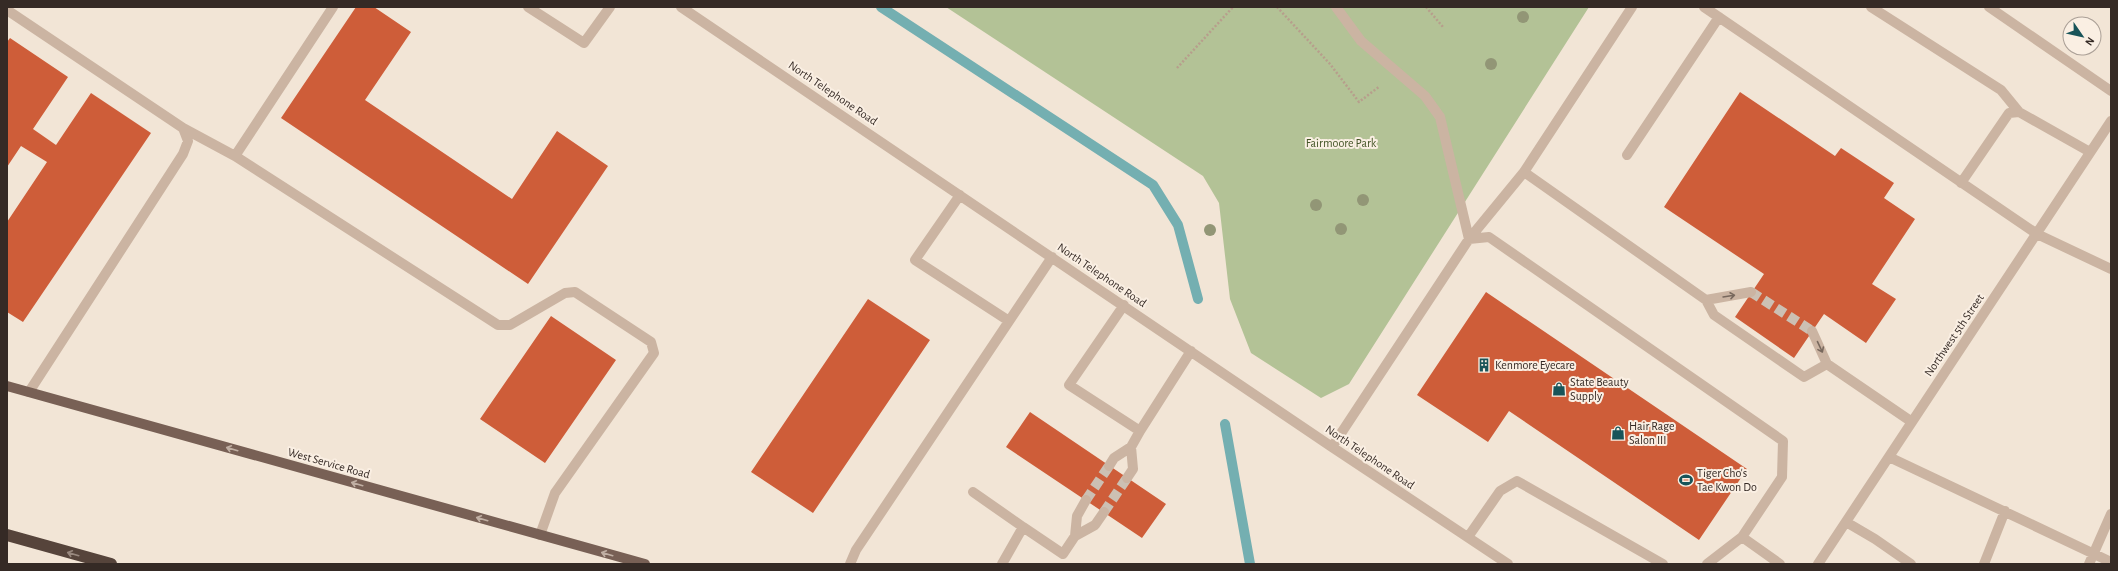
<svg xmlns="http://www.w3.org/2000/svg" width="2118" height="571" font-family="'Alegreya Sans',sans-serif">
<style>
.green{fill:#b3c296}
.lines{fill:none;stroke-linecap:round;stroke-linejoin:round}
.stream{stroke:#74afb1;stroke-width:10}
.building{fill:#ce5d39}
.minor-tunnel{stroke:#ccc0b3;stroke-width:10;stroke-dasharray:10 5;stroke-linecap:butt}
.path{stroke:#b79e8c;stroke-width:2.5;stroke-dasharray:2 2;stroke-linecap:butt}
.minor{stroke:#cbb4a2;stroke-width:10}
.major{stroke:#786055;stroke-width:10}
.highway{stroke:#56443b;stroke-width:12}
.tree{fill:#929676}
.oneway{stroke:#78685d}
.oneway2{stroke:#c0afa3}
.oneway3{stroke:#98887e}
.labels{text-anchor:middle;stroke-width:4;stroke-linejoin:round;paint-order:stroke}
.street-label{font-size:12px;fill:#352a25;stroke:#faefe3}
.park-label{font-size:12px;fill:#445527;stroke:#faefe3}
.poi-label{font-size:12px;fill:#352a25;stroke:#faefe3;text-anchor:start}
</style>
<rect width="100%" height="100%" fill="#f2e5d6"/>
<path class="green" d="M946,7H1589L1349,384L1321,398L1251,353L1230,299L1219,203L1203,176Z"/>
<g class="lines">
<path class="stream" d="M881,7L1153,185L1178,225L1198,299
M1225,424L1250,564"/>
</g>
<path class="building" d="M356,7H374L411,32L365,100L512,199L557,131L608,166L528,284L281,118Z
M10,38L68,77L33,129L56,145L91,93L151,133L23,322L7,312V222L47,162L21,146L7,167V42Z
M1740,92L1835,156L1841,148L1894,183L1884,198L1915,219L1872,284L1896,299L1866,343L1824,314L1794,358L1735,317L1764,274L1664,207Z
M1486,292L1747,469L1699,540L1509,411L1488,442L1417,395Z
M868,299L930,340L813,513L751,472Z
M551,316L616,360L545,463L480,419Z
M1030,412L1166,504L1142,538L1006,447Z"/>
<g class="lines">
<path class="minor-tunnel" d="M1751,292L1812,331
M1086,500L1109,466
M1104,512L1127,478"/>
<path class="path" d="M1277,7L1330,64L1359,102L1380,86
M1426,7L1443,27
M1177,68L1233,7"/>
<path class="minor" d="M528,7L584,43L610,7
M681,7L1332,447L1508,564
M1336,7L1361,41L1425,96L1440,117L1469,239L1524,172L1632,7
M1704,7L2037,234L2111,269
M1871,7L2001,90L2019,112
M1989,7L2111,91
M7,10L183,128L188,141L183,154L29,392
M183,128L235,156L498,325H510L565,293L575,292L651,342L654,353L555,493L540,535
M1627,155L1719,17
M235,156L333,7
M1524,172L1706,300L1714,315L1804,377L1827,364L1912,422
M1961,183L2009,113L2019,112L2090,152
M960,195L915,260L1009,321
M1706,300L1751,292
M1124,305L1069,385L1140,431L1191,351
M1812,331L1827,364
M1332,447L1469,239L1489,237L1783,441L1782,477L1742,537L1780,564
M1889,457L2111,562
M1109,466L1114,458L1131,447
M1127,478L1133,469L1131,447L1140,431
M973,492L1023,527
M1086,500L1077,516L1075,536L1095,525L1104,512
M1846,522L1875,539L1911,564
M1468,537L1500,491L1517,481L1663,564
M850,564L856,550L1052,257
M1002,564L1023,527L1063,554L1075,536
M1707,564L1742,537
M1818,564L2111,121
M1984,564L2005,511
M2089,564L2111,514"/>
<path class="major" d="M7,386L645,564"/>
<path class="highway" d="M7,535L111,564"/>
</g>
<g class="tree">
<circle cx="1523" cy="17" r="6"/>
<circle cx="1491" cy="64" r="6"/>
<circle cx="1363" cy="200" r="6"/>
<circle cx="1316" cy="205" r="6"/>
<circle cx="1341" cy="229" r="6"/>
<circle cx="1210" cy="230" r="6"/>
</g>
<defs><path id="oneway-shaft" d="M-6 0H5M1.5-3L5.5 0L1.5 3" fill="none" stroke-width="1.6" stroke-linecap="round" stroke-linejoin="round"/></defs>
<g class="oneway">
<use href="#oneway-shaft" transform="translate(1729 296) rotate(-9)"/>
<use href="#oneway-shaft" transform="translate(1820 347) rotate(65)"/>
</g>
<g class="oneway2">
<use href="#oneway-shaft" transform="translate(232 449) rotate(-164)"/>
<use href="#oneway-shaft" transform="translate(357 484) rotate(-164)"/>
<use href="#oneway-shaft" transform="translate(482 519) rotate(-164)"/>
<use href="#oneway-shaft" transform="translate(607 554) rotate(-164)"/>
</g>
<use class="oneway3" href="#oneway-shaft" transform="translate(73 554) rotate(-164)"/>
<defs>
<g id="building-bare" transform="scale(1.08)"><path d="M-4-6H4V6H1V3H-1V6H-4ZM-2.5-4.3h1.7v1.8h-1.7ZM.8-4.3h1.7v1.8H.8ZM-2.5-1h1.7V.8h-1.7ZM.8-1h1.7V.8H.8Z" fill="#185459" stroke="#faefe3" stroke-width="2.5" paint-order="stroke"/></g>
<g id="shop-bare" transform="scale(1.08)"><path d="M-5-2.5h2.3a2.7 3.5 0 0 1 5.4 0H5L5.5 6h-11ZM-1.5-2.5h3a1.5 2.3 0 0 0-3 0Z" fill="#185459" stroke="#faefe3" stroke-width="2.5" paint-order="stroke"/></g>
<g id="stadium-bare" transform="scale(1.08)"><path d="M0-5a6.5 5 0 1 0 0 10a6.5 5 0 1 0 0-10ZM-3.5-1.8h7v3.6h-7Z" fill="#185459" stroke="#faefe3" stroke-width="2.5" paint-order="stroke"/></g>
</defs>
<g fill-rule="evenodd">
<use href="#building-bare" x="1484" y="365"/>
<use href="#shop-bare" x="1559" y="389"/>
<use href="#shop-bare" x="1618" y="433"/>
<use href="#stadium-bare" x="1686" y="480"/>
</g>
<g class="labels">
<g class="street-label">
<text transform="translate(833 93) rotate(34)" y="4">North Telephone Road</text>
<text transform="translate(1102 275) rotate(34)" y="4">North Telephone Road</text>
<text transform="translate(1954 335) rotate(-56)" y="4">Northwest 5th Street</text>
<text transform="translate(1370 457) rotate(34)" y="4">North Telephone Road</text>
<text transform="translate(329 463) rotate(16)" y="4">West Service Road</text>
</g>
<g class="park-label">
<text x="1341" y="147">Fairmoore Park</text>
</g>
<g class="poi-label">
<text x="1495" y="369">Kenmore Eyecare</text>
<text x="1570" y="386">State Beauty<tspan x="1570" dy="14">Supply</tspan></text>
<text x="1629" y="430">Hair Rage<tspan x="1629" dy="14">Salon III</tspan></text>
<text x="1697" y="477">Tiger Cho's<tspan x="1697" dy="14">Tae Kwon Do</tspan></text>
</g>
</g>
<rect width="2118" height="571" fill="none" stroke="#352a25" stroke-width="16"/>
<g transform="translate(2082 36) rotate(124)"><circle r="19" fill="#faefe3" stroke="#aba097"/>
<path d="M0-3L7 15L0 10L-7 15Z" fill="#185459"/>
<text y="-6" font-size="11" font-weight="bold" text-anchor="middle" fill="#352a25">N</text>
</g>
</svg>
